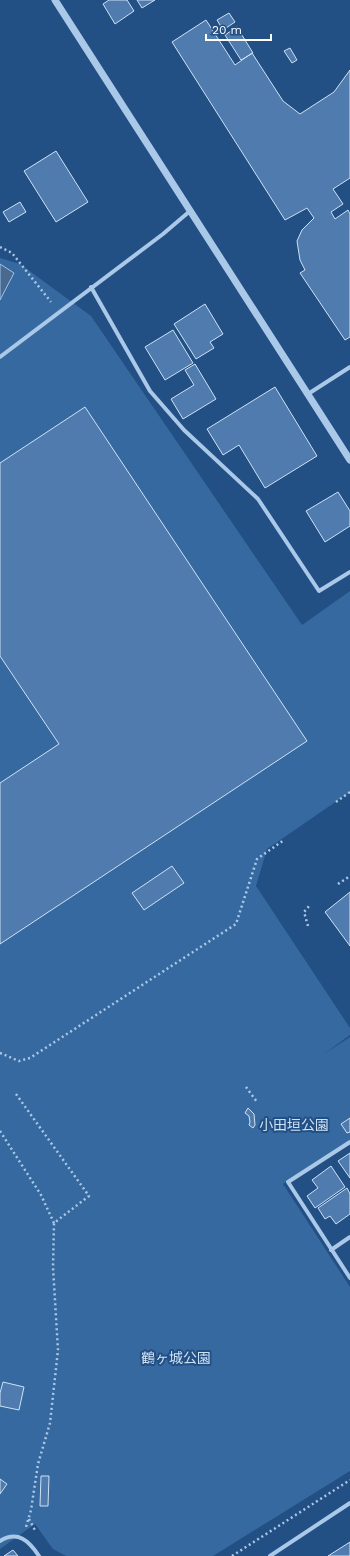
<svg xmlns="http://www.w3.org/2000/svg" width="350" height="1556" font-family="'Work Sans','Noto Sans JP',sans-serif">
<style>
.green{fill:#3669a0}
.water{fill:#49698e;stroke:#9ec3e9}
.building{fill:#4f7bae;stroke:#cee2f6}
.lines{fill:none;stroke-linecap:round;stroke-linejoin:round}
.path{stroke:#aac8e8;stroke-width:2.5;stroke-dasharray:2 3;stroke-linecap:butt}
.minor{stroke:#aac8e8;stroke-width:4}
.tertiary{stroke:#aac8e8;stroke-width:7}
.labels{text-anchor:middle;stroke-width:4;stroke-linejoin:round;paint-order:stroke}
.park-label{font-size:14px;fill:#cee2f6;stroke:#224f84}
</style>
<rect width="100%" height="100%" fill="#224f84"/>
<path class="green" d="M0,258L20,264L91,316L302,625L350,591V792L267,849L256,886L350,1028V1035L324,1054L350,1037V1140L283,1184L350,1287V1471L213,1556H66L53,1549L35,1524L0,1549Z"/>
<path class="water" d="M0,264L14,273L0,300Z"/>
<path class="building" d="M109,0H127L134,11L115,24L103,4Z
M137,0H155L142,8Z
M229,13L235,22L223,30L217,20Z
M206,20L235,65L252,53L283,101L300,114L334,92L350,70V178L333,189L343,204L331,212L335,219L348,210L350,214V337L345,340L300,273L305,270L300,260L297,241L302,230L314,218L307,208L285,220L172,42Z
M237,27L253,53L241,60L225,35Z
M290,48L297,60L292,63L284,51Z
M56,151L88,202L56,222L24,171Z
M20,202L26,212L9,222L3,212Z
M205,304L223,334L210,342L214,348L196,359L174,324Z
M173,330L193,363L165,380L145,347Z
M195,364L216,399L183,419L171,399L194,385L185,370Z
M275,387L317,456L265,488L239,445L223,455L207,429Z
M85,407L307,741L0,944V783L59,744L0,656V463Z
M338,492L350,511V526L325,542L306,511Z
M172,866L184,883L144,910L132,893Z
M350,892V946L325,912Z
M248,1108L254,1114L255,1125L253,1128L249,1125L250,1122L249,1116L245,1113Z
M350,1118V1132L347,1133L341,1124Z
M350,1153V1178L338,1161Z
M331,1166L345,1187L315,1208L307,1196L318,1188L312,1180Z
M347,1188L350,1194V1214L336,1224L330,1216L325,1219L318,1208Z
M3,1382L24,1387L19,1410L0,1406V1393Z
M41,1476H49L48,1506H40Z
M0,1479L7,1484L0,1494Z
M350,1542V1556H328Z
M13,1550L18,1556H4Z"/>
<g class="lines">
<path class="path" d="M0,247L12,253L51,302
M336,802L350,792
M338,884L350,876
M308,926L304,912L310,905
M0,1053L19,1061L30,1058L236,924L257,859L284,840
M246,1087L257,1102
M16,1094L89,1196L54,1223L53,1267L58,1350L50,1423L38,1464L31,1510L26,1527
M0,1131L41,1195L54,1223
M29,1519L36,1532
M232,1556L350,1480"/>
<path class="minor" d="M91,287L150,391L184,430L258,499L319,591L350,572
M0,357L163,234L190,211
M308,394L350,367
M350,1142L288,1182L350,1278
M331,1250L350,1237
M0,1541C18,1530 29,1541 39,1556
M270,1556L350,1503"/>
<path class="tertiary" d="M55,0L350,460"/>
</g>
<g class="labels">
<g class="park-label">
<text x="294" y="1130">小田垣公園</text>
<text x="176" y="1363">鶴ヶ城公園</text>
</g>
</g>
<path d="M206 34v6h65v-6" fill="none" stroke="#ffffff" stroke-width="2"/>
<text x="212" y="34" font-size="12" fill="#ffffff" stroke="#224f84" stroke-width="3" paint-order="stroke">20 m</text>
</svg>
